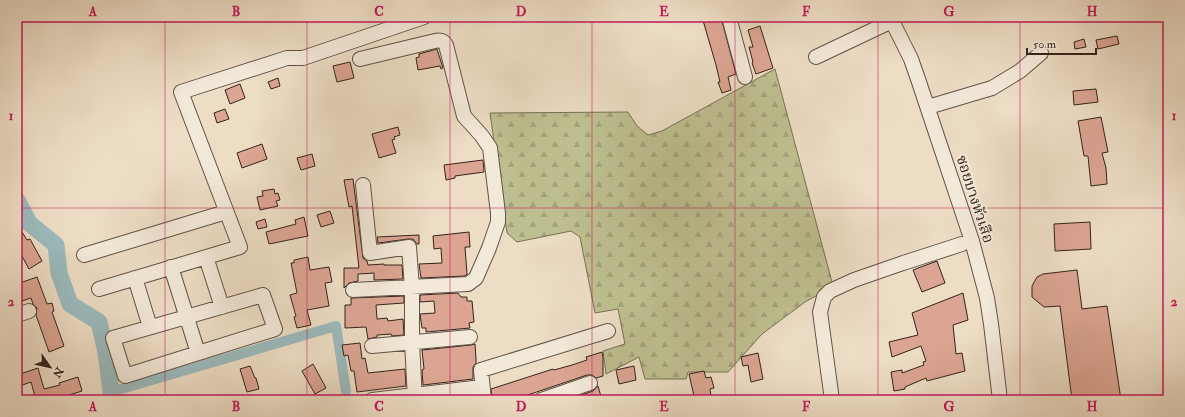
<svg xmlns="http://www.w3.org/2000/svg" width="1185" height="417" font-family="'IM FELL Double Pica','Noto Serif Thai',serif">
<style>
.forest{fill:url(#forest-firs);stroke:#787156}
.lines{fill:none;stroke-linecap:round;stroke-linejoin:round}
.canal{stroke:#9bbabd;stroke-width:10}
.river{stroke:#9bbabd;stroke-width:17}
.building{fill:#dca593;stroke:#33231d}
.minor-casing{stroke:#625247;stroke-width:16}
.minor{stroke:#f3e9d9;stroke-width:14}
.grid{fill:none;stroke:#c2185b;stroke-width:1;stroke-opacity:0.55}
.labels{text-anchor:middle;stroke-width:4;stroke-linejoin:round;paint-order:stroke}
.street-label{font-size:15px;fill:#33231d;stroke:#f3e9d9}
.neatline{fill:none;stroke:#c2185b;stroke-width:1.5}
.grid-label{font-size:13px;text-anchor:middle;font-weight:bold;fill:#c2185b}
</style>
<defs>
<pattern id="forest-firs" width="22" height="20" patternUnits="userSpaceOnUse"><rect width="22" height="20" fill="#bebf90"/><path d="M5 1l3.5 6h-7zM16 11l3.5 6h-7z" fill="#a4a47c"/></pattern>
</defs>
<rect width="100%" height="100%" fill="#edddc5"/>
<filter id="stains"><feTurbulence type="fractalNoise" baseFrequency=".005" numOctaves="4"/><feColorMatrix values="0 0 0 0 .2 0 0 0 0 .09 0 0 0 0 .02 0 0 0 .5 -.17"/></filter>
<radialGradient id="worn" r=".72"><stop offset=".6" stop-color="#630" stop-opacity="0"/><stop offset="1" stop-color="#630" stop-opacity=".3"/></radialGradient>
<path class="forest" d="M775,69L832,282L816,296L805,302L762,334L728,372H688L686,379H645L639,357L606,374L603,351L625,344L618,309L595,313L580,237L571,231L517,242L507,233L490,113L628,112L637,126L648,135L662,131Z"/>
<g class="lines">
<path class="canal" d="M115,400L111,392L336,326L346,391"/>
<path class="river" d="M17,200L29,223L56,245L59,273L70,304L99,322L106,352L111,392"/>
</g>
<path class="building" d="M702,17H721L736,74L728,77L731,90L722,93L718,82H720L716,65Z
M760,26L773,68L756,74L752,63L753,62L749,47H753L748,30Z
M1117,36L1119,44L1098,49L1096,40Z
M1084,39L1086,47L1075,49L1074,42Z
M437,49L443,68L441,69L440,66L418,70L416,58L419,57V54Z
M350,62L354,78L337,82L333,66Z
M278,78L280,86L271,89L268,82Z
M240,84L245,98L230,104L225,90Z
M1096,89L1098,102L1074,105L1073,91Z
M225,109L229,119L217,123L214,113Z
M1101,117L1108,152L1102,153L1106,168L1107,184L1091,186L1088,156H1084L1078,121Z
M398,127L400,135L394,137L395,139L392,140L396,153L379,158L372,134Z
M262,144L267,159L242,168L237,153Z
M312,154L315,166L301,170L297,158Z
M483,160L484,172L455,176V178L446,180L444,165Z
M353,179L363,258L367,261L368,265L384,264V265H402L403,279L374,280V273L358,274V281L349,283L344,288V268H359L352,206L349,207L344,180Z
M274,189L275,194L278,193L280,200L276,201L278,206L260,210L257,197L263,196L262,191Z
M330,211L334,223L321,227L317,215Z
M304,217L308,236L269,244L266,232L296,224L295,220Z
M265,219L267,227L258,229L256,222Z
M1090,222L1091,249L1055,251L1054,224Z
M17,224L27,240L30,239L42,261L29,269L17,247Z
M469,232L470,247H465L467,274L465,276L421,278L419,264L442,263L441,248L434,249L433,236Z
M419,235V244H417L413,239H408L378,243L377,237Z
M308,257L310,270L329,267L332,282L325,283L329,306L307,310L311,325L297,328L294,317L296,316L290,295L297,293L291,263H294V260Z
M937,261L945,283L922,292L913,270Z
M1077,270L1082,309L1107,306L1121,400H1072L1060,306L1044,307L1032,297V286L1037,277L1043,274Z
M37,277L47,304L52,303L54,311L52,312L64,346L49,352L36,315L37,308L33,304L31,298L22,301L17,286V284Z
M458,293L461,297H467V301H472L474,322L469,323L470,328L426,332V328H422L420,314L435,313L434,301L420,302V295Z
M963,293L968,320L953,325L956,354L962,353L965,371L927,381L926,378L905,387V389L894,391L891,372L902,370V373L924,365L923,362L926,361L921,346L892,357L889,342L918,335L912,313Z
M404,296V303L376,305L377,319L387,318L388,321L403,319L404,335L392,336L391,334L377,335V337L368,339L366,327L345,328V305H351V298Z
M360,343L362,359L365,358L368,373L405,369L406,386L357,392L354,371H351L348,355L344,356L342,345Z
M475,344L476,359V363L473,367V379L423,385L422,370L424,369L422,350L471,345Z
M602,352L603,358V376L596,378L592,375H587L513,400H492L491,389L553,369L554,370L572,365L587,360L586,357Z
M758,353L763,379L751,382L748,365L743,366L741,357Z
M313,364L326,388L315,394L302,371Z
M250,366L255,378H256L259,389L247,392L240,369Z
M634,366L636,380L619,384L616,370Z
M38,368L44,389L60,385L59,383L78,377L82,391L63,397V400H36L31,382L17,387V375Z
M704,371L706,378L711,377L714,388L710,389L711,396L702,398L701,395L694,396L689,374Z
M598,386L602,400H567L593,391Z"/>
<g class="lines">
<g class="minor-casing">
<path id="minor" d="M729,17L745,77
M890,17L911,59L918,79L972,241L987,298L991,324L1000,400
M816,57L892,21
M928,107L992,88L1020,71L1041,53
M363,185L370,253L409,247L412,288V342L415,400
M84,255L226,212
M206,257L222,307
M171,267L198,353
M135,278L150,327
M99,289L240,247L181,92L287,58H303L424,17
M353,290L468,284L476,278L489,248L498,222V213L490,148L482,136L464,116L446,45C443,40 440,40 435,41L360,59
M263,295L275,329L125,376L113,338Z
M17,315L29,311
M372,346L470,337
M372,400L482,387
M484,400L481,370L608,331
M541,400L590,383
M832,400L820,312L824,297L830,291L854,280L903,263L962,244"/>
</g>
<use href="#minor" class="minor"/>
</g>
<path class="grid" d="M165,17V400M307,17V400M450,17V400M592,17V400M735,17V400M878,17V400M1020,17V400M17,208H1168"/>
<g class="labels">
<g class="street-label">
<text transform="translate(975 199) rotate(72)" y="5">ซอยบางหัวเสือ</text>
</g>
</g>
<rect width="1185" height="417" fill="none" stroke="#edddc5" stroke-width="44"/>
<g transform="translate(50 367) rotate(124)" stroke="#f3e9d9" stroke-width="3" paint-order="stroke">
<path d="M0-3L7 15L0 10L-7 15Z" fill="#33231d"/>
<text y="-6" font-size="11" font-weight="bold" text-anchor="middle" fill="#33231d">N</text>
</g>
<path d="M1027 48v6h69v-6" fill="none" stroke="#33231d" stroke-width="2"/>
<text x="1033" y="48" font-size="12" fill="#33231d" stroke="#f3e9d9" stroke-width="3" paint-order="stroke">50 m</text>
<rect x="22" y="22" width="1141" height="373" class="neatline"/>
<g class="grid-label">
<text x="93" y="16">A</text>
<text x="236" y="16">B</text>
<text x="379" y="16">C</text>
<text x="521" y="16">D</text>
<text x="664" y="16">E</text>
<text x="806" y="16">F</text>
<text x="949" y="16">G</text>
<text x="1092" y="16">H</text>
<text x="11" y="120">1</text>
<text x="1174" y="120">1</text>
<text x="11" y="306">2</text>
<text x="1174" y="306">2</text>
<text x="93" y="411">A</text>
<text x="236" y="411">B</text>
<text x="379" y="411">C</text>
<text x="521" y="411">D</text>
<text x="664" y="411">E</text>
<text x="806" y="411">F</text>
<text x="949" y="411">G</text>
<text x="1092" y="411">H</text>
</g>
<rect width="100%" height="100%" filter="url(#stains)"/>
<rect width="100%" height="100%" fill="url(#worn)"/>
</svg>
